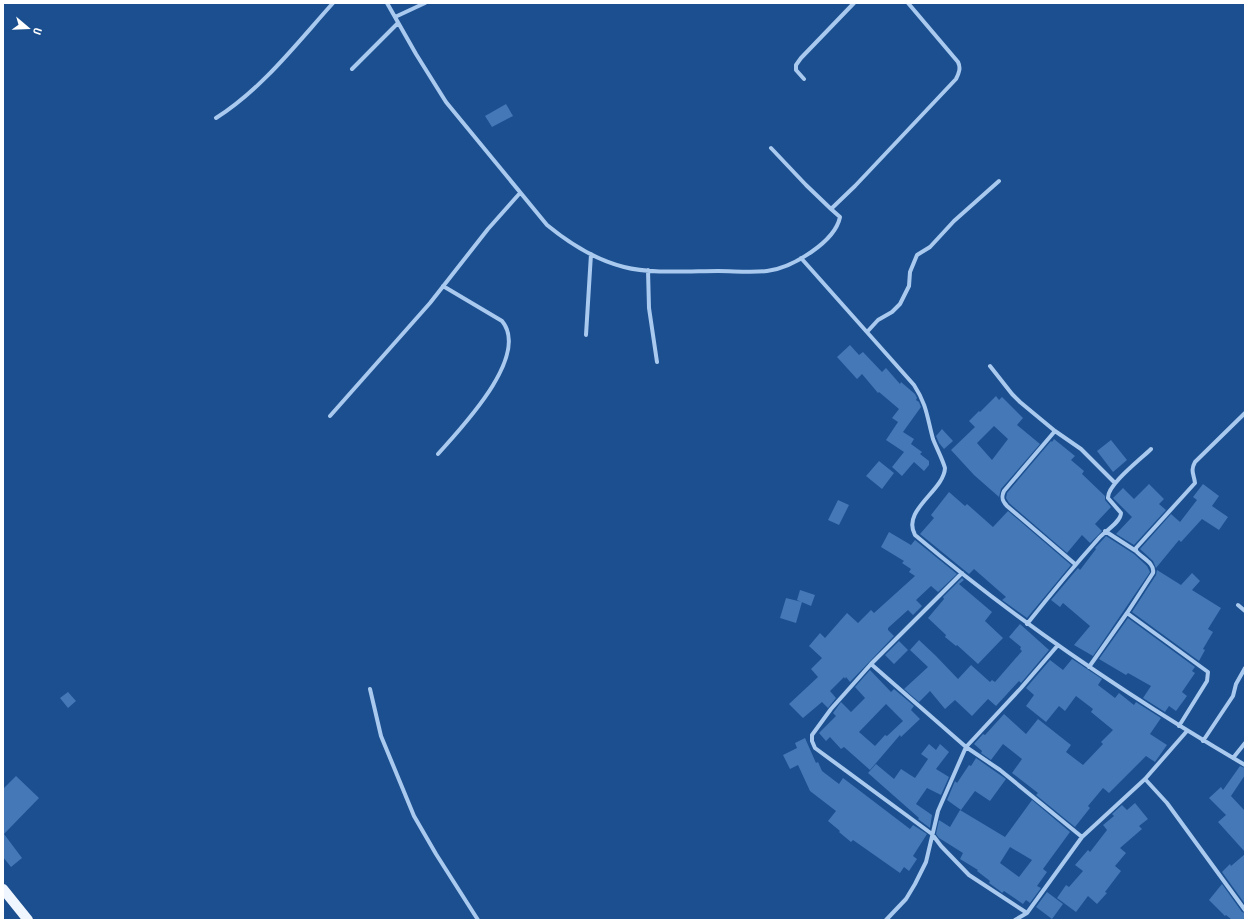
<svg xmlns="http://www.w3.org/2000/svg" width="1248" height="923" font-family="'Roboto Condensed',sans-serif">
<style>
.building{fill:#4478b7;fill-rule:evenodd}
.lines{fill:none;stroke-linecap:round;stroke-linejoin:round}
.minor{stroke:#a9c9ee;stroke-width:4}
.primary{stroke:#f0f6ff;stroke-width:10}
</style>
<rect width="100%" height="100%" fill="#1b4f8f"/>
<path class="building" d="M506,104L513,116L492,127L485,116Z
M850,345L859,355L863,352L882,372L886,368L900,384L901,382L915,394L917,398L916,400L919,402L921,407L903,432L914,439L911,444L922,452L920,454L929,461V465L924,471L914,462L902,476L892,467L904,452L886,440L898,422L892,418L899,409L879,392L878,393L862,374L857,379L837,357Z
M996,396L999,400L1002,397L1023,418L1017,425L1040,444L1001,489L999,497L974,475L951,450L975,427L969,421L979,411L980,412ZM994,426L1008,439L992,460L977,443Z
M942,429L953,441L944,449L939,443L936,436Z
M1054,439L1075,456L1071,460L1084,471L1082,474L1105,496V500L1111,507L1095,524L1102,531L1090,543L1082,535L1067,553L1009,503L1006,498L1007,493L1051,441L1052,442Z
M1111,440L1127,460L1113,472L1097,451Z
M879,461L894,473L882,489L866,476Z
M1149,484L1164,499L1159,504L1166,510L1134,545L1116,534L1132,517L1113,498L1123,488L1134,499Z
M1203,484L1219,496L1212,506L1228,517L1219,530L1202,519L1181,542L1179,540L1156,568L1153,561L1140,549L1171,514L1180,522L1197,500L1193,497Z
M949,492L965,506L967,504L993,527L1008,511L1071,565L1027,618L1002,600L1006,597L974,569L969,574L920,534L934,518L931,515Z
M838,500L849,505L839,525L828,520Z
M889,532L911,545L915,540L957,574L938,592L931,586L916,600L922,606L913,615L908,610L888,628V630L894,636L850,682L846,677L845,679L844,677L830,691L836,698L828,708L822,702L803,718L789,704L818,677L811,669L822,658L809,646L820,633L825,638L847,613L858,623L871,610L874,613L915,576L909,572L911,569L902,563L904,561L881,547Z
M1106,536L1134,554L1147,566L1150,572L1093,656L1074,645L1090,626L1063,603L1060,607L1051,600L1078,568L1080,570L1096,549L1095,548Z
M1157,570L1181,585L1192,573L1200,581L1192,590L1221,608L1208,629L1213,632L1203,649L1205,650L1199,661L1132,612L1156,575Z
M962,578L964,580L959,584L992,612L985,621L1003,638L978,664L957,645L956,646L945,637L946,635L928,618L944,599L943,597Z
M800,590L815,595L811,606L797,600Z
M786,598L802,602L796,623L780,618Z
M1128,618L1195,667L1192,671L1195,673L1182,692L1187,696L1176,711L1169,706L1165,712L1143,698L1151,686L1128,673L1126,675L1099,659Z
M1020,624L1049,650L1021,683L1019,681L996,706L988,699L972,716L955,700L945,709L930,691L919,702L904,689L928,667L910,650L919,640L936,656L958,679L971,665L990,682L992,680L995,682L1022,651L1020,649L1021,647L1009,637Z
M899,641L908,650L894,664L885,655Z
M1072,659L1102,679L1098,685L1115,698L1119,693L1134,705L1136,702L1139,704L1161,718L1150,734L1167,745L1155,762L1146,756L1109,793L1103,788L1088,806L1090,808L1075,827L1036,795L1038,793L1012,773L1022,759L1003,744L991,760L981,753L982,751L974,744L983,734L985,735L1004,714L1026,734L1038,719L1071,745L1066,752L1083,765L1103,744L1101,742L1113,730L1091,712L1093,709L1076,696L1065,711L1059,706L1046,722L1026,706L1034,695L1026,688L1050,660L1063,670Z
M870,670L891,692L894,689L914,706L911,710L920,719L901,737L900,735L870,770L844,747L841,749L830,737L826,741L819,733L836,716L833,713L841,702L851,712L865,698L855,687ZM886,704L903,721L887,736L885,735L875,746L859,732Z
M68,692L76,701L68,708L60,698Z
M805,738L816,763L818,762L822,771L839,784L843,778L910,829L913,825L927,834L913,856L917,859L909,871L904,867L900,873L853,840L851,842L839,832L840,831L828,821L836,811L810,791L798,765L790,769L783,755L797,748L795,743Z
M929,744L936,750L940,744L949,752L936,769L949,777L941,795L927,788L916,804L932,815L930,828L918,819L919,818L868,773L876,764L894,779L901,769L915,778L928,759L921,754Z
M976,758L1006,779L990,801L975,791L961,810L947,800L955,781L957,783L969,765L971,766Z
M1240,766L1245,768V775L1231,796L1245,811V852L1218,822L1226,815L1209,798L1221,787L1223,790Z
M16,776L39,798L4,834L22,858L11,867L3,857V789Z
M1032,800L1070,832L1043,869L1047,872L1037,886L1041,888L1030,903L1026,900L1023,904L1004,891L1002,893L1000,891L989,883L990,881L977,871L978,870L960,859L963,853L939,838L936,834L939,820L950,827L960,810L1005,837ZM1010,847L1032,860L1019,877L1000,863Z
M1135,803L1148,819L1139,826L1142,829L1120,848L1126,853L1115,866L1121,871L1105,892L1107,893L1097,904L1088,896L1076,912L1057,898L1066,885L1069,887L1083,871L1075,865L1088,850L1090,852L1107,830L1103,825L1114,816L1112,814L1122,805L1127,810Z
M1245,854V904L1222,872L1230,864L1231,866Z
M1222,884L1242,912L1245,913V920H1232L1226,915L1225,916L1209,900Z
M1047,892L1063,904L1052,919L1036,907Z"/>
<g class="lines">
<path class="minor" d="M387,3L416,54L446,102L547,225C569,243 596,260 624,267C650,274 691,271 718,271C734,271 751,273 767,271C792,268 835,242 840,217L831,209L855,186L956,79C959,73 961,68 958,62L908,3
M395,17L425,3
M352,69L398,23
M804,79L796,70V65L801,58L854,3
M216,118C262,89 297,43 333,3
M771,148L806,185L831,209
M801,258L914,385C927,405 927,417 933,439C937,449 942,458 945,468C944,491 901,510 915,535C1018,622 1129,697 1245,765
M648,270L649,308L657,362
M867,332L878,320L892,312L900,304L909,286L910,272L917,255L930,247L954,221L999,181
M586,335L591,254
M990,366L1012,394L1020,402L1055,431L1081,449L1115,483
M330,416L430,303L488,229L520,193
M1055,431L1004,491C1001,497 1002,501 1007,506L1075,564
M438,454C460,429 531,356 502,321L443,286
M1105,531L1136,551
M962,573L871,664L831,709L812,735V741L815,748L932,834L941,846L969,875L1027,913
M1238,605L1245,611
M1127,613L1208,672L1207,681L1179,726
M1027,624C1050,595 1074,566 1099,538C1105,531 1121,522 1121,513L1108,498C1107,485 1141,459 1151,449
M871,664L966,747L1000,770L1082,837
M1089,667L1127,613L1153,573C1155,563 1142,558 1136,551V548L1195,483C1194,474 1190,471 1195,462L1245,413
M370,689L381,736L414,816L436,854L478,920
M1203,741L1233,696L1236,684L1245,668
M1233,758L1245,743
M1145,779L1167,803L1245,910
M886,920L906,899L915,884L926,862L938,811L966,747L1021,688L1058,645
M1015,920L1027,913L1082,837L1145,779L1187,731"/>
<path class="primary" d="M3,889L28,920"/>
</g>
<rect width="1248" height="923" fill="none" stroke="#ffffff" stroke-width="8"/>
<g transform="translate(28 28) rotate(109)" stroke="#1b4f8f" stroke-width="3" paint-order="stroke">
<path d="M0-3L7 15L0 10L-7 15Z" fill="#ffffff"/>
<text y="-6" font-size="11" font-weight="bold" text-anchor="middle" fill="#ffffff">U</text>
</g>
</svg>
